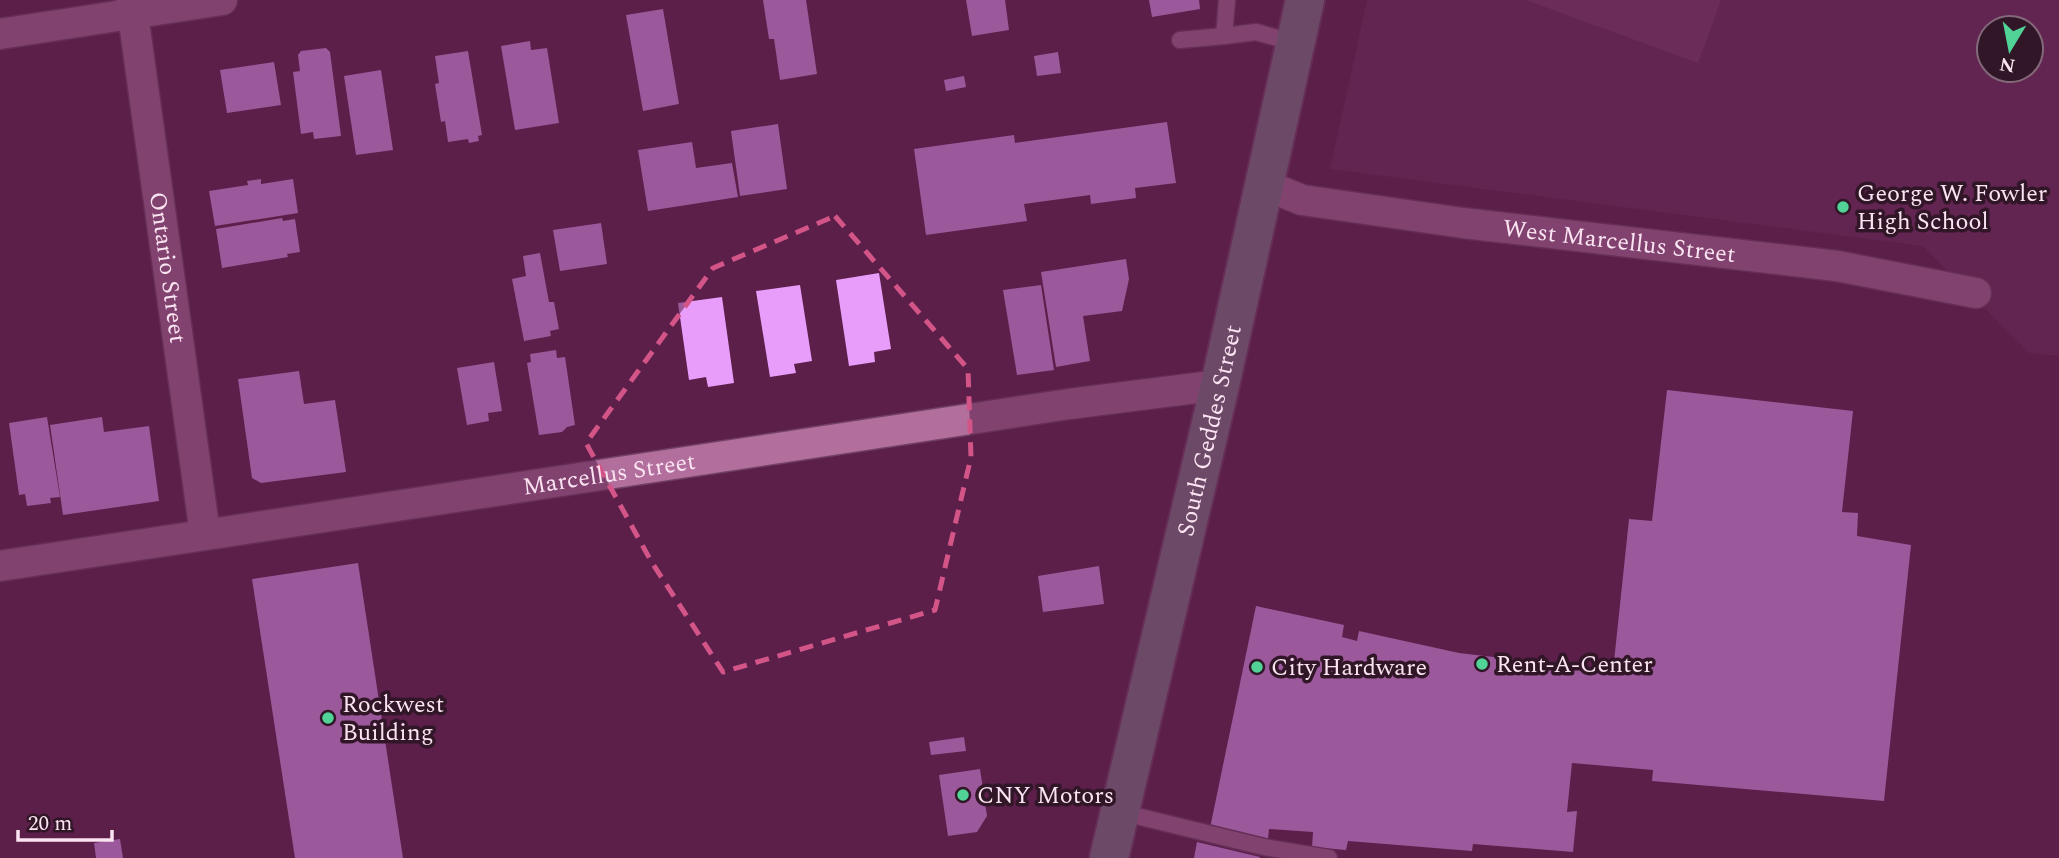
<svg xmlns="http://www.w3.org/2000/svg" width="2059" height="858" font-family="Spectral,serif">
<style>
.built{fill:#6b2a58;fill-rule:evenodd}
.green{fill:#7f3d6b}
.building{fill:#e99dfa}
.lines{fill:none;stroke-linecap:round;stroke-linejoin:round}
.service-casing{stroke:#734166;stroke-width:19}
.minor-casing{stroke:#734166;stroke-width:33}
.secondary-casing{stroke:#734166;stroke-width:42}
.service{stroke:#b26e9c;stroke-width:16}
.minor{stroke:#b26e9c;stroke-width:30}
.secondary{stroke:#837d8d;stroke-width:38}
.marked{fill:none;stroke:#d35588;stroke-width:5;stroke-dasharray:14 9;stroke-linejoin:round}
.poi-dot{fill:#51d397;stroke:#311628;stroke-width:2.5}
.labels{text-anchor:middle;stroke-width:7;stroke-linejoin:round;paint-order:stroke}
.poi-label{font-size:24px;fill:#fbe4f2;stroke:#311628;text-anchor:start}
.street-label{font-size:24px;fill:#fbe4f2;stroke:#311628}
</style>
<rect width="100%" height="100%" fill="#5b1f4a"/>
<path class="built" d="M1367,0H2059V356L2029,353L1923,246L1330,169ZM1989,28H2031V70H1989Z"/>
<path class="green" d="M1526,0H1721L1698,63Z"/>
<path class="building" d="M763,0H806L817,74L780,80L774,39H769Z
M966,0H1005L1009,30L972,36Z
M1149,0H1199L1200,9L1152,17Z
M663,9L679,104L643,111L626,15Z
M530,41L531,50L547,48L559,123L515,130L501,46Z
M326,48L330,52L341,136L314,139L313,132L301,134L293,72L300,71L298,55L301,51Z
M468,51L482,135L478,136L479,141L469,143L468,139L448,142L445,121L441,122L435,84L439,83L435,56Z
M1058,52L1061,73L1037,76L1034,56Z
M274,62L281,105L227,113L220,70Z
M381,70L393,150L356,155L344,76Z
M964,76L966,87L946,91L944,80Z
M1167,122L1176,183L1135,188L1136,198L1091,204L1090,195L1024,204L1027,221L926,235L914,149L1014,135L1015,143Z
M778,124L787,189L740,196L731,131Z
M692,142L696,168L732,163L738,197L648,211L638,150Z
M261,179V184L293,179L298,213L215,226L209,191L248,185L247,181Z
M282,218L283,221L295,219L300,252L287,254L288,257L222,268L216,229Z
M601,223L607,264L560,271L553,230Z
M540,253L549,302H554L559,329L550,331L551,336L524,341L512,279L526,276L523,256Z
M1126,259L1129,279L1122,311L1083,316L1090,361L1056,367L1041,272Z
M879,273L891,349L874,352L875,362L849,366L836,280Z
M800,285L812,361L794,364L796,373L770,377L756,291Z
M1041,285L1054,370L1017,375L1003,290Z
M722,297L734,383L708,387L706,377L689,380L678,303Z
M556,350L557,358L565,357L575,425L567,427L562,432L539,435L527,363L531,362L530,354Z
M494,362L502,411L488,413L489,421L467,425L457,368Z
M299,371L304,404L335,400L346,472L261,483L252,478L238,379Z
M1667,390L1853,411L1842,512L1858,513L1857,536L1911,545L1884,801L1652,781L1653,770L1572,763L1567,812L1577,811L1573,852L1473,844L1472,851L1348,841L1346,850L1312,847L1313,832L1269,829L1268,839L1210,828L1256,606L1344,625L1342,637L1357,641L1359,631L1459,653L1613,671L1629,519L1652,521Z
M47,417L60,497L50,498L51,503L27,506L25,494L19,495L9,423Z
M102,417L104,432L149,426L159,501L63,515L50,425Z
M358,563L403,858H295L252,579Z
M1099,566L1104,604L1043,612L1038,576Z
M964,737L966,751L931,755L929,742Z
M980,769L987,816L977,832L948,836L939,775Z
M120,839L123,858H96L94,843Z
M1197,842L1260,857V858H1194Z"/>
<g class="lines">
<g class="service-casing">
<path id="service" d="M1224,36L1256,32L1295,43
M1180,40L1224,36L1227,0
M1120,812L1264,847L1329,858"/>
</g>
<g class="minor-casing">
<g id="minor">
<path id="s1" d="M131,0L205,534"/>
<path d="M0,34L222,0"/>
<path id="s2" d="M1265,185L1302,200L1463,223L1837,266L1976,293"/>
<path id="s3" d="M0,566L1069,404L1220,385"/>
</g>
</g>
<g class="secondary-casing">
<g id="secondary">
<path id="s4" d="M1109,858L1220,385L1305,0"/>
</g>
</g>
<use href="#service" class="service"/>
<use href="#minor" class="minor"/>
<use href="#secondary" class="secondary"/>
</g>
<path d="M0 0H2059V858H0ZM835,216L968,369L971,457L935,610L723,672L651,561L586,443L713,268Z" fill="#5b1f4a" fill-opacity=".55" fill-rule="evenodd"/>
<path class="marked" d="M835,216L968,369L971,457L935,610L723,672L651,561L586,443L713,268Z"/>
<g class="poi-dot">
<circle cx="1843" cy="207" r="7"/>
<circle cx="1482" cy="664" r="7"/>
<circle cx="1257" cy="667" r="7"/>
<circle cx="328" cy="718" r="7"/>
<circle cx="963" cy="795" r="7"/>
</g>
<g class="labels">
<g class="poi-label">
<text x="1857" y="201">George W. Fowler<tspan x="1857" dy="28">High School</tspan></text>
<text x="1496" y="672">Rent-A-Center</text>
<text x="1271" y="675">City Hardware</text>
<text x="342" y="712">Rockwest<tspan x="342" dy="28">Building</tspan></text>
<text x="977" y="803">CNY Motors</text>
</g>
<g class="street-label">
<text dy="8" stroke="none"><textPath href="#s2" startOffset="360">West Marcellus Street</textPath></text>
<text dy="8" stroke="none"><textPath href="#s1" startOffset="270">Ontario Street</textPath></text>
<text dy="8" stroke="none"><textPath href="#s4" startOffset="439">South Geddes Street</textPath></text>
<text dy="8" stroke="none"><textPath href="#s3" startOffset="616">Marcellus Street</textPath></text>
</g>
</g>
<g transform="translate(2010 49) rotate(190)"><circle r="33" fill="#311628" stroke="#826879" stroke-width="2"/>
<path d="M0-5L12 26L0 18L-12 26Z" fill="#51d397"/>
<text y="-10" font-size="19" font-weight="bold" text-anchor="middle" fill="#fbe4f2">N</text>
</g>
<path d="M18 830v10h94v-10" fill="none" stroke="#fbe4f2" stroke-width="3.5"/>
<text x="28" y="830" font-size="21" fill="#fbe4f2" stroke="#311628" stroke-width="5" paint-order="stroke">20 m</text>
</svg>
